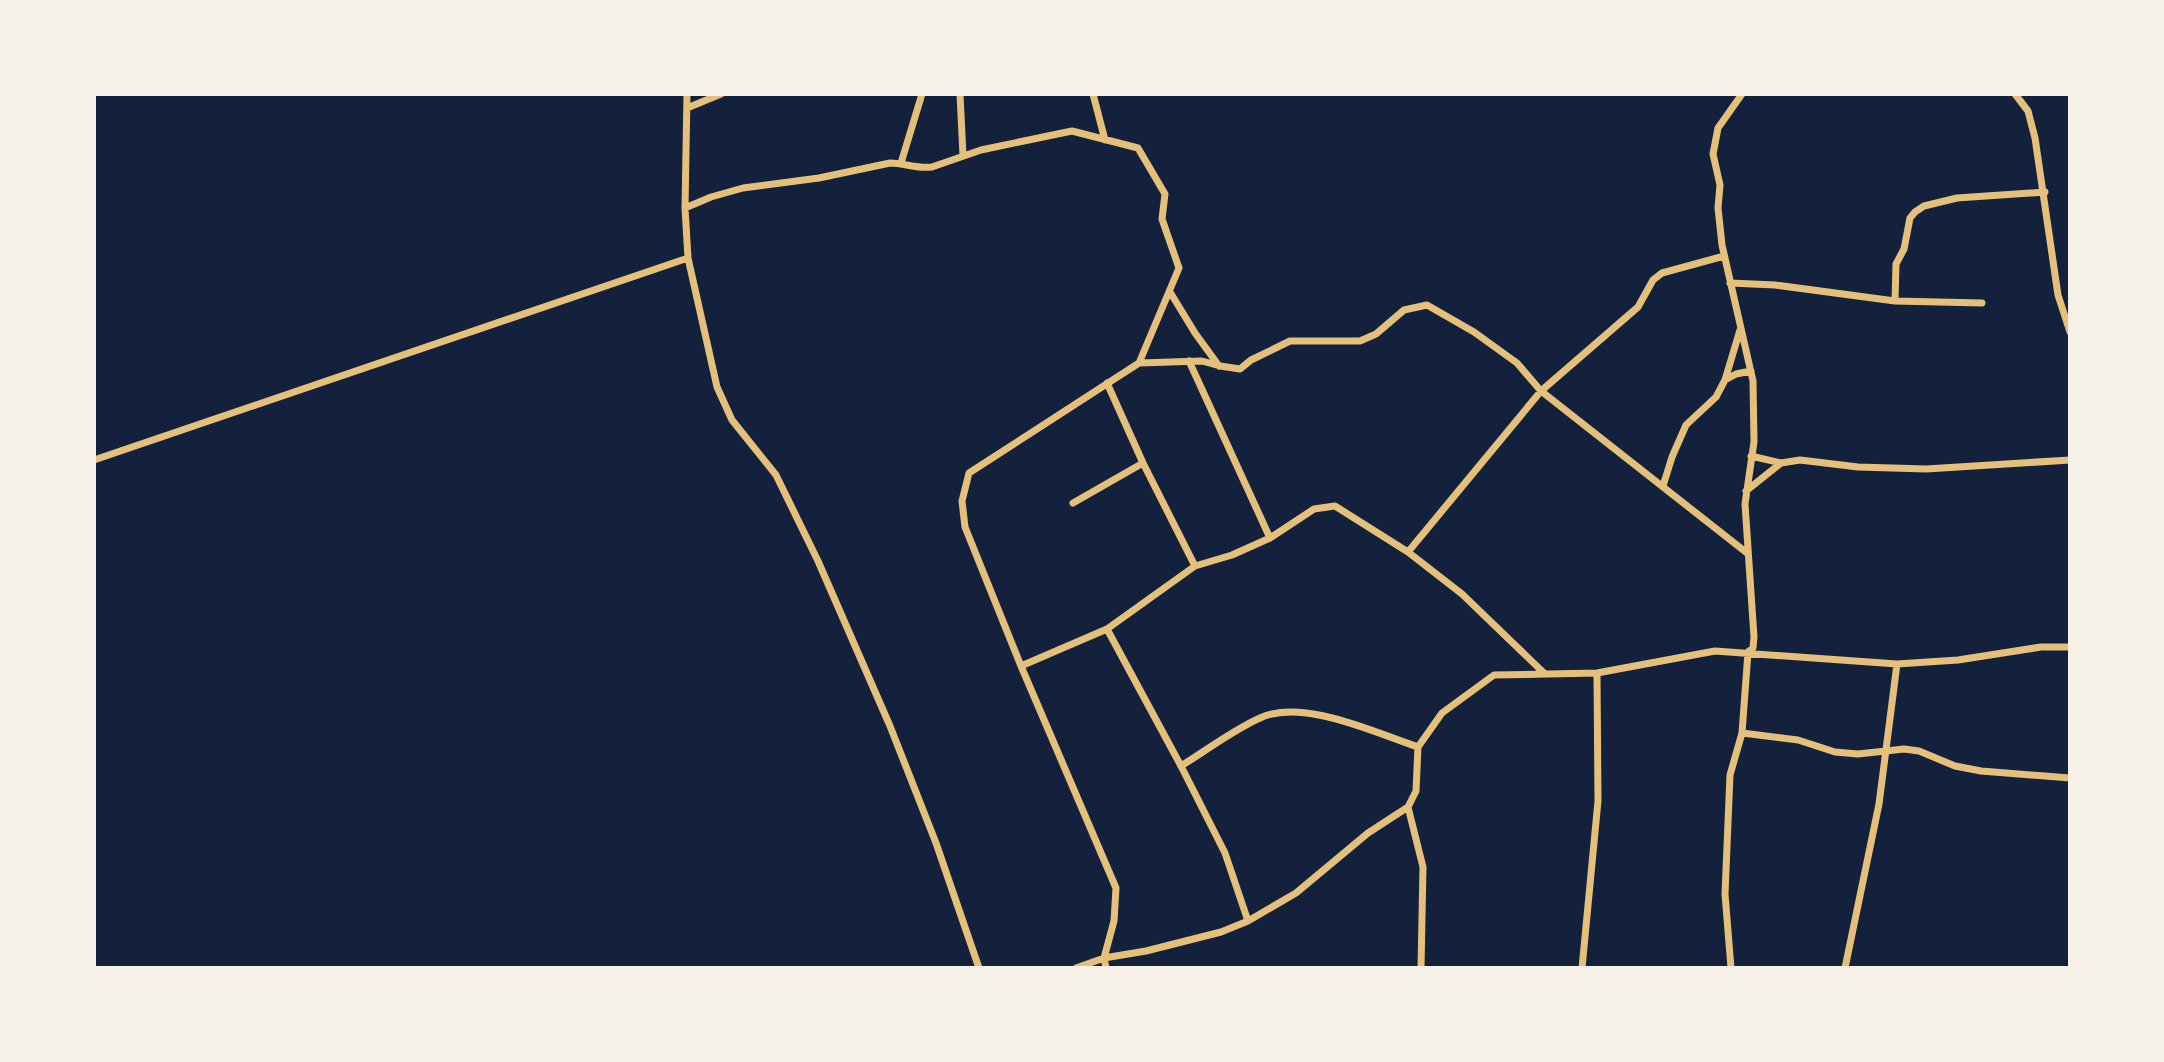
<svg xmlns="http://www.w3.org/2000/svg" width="2164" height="1062" font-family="Commissioner,sans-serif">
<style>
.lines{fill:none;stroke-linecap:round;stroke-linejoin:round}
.minor{stroke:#e5c07b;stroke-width:7}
</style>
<rect width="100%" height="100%" fill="#14213d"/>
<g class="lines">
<path class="minor" d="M687,94L685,208L688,258L717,387L732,420L776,475L818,561L890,726L936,843L979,968
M960,94L963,156
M1093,94L1105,140
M2015,94L2028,111L2035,138L2058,295L2070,332
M687,108L721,94
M901,163L922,94
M685,208L711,197L743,188L819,178L890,163C904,163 918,169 932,167L981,150L1072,131L1138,148L1165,194L1162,219L1179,268L1139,363
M1730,283L1775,285L1895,301L1982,303
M1170,292L1195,333L1219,366
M1895,301L1896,264L1904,249L1910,218L1915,212L1924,206L1957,198L2045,192
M1189,361L1270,538
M1725,380L1736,374L1751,371
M1107,383L1143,463L1195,566
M1751,456L1781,463L1800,460L1858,467L1926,469L2070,460
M94,460L688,258
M1663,486L1672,457L1686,425L1716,397L1725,380L1740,330
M1746,491L1781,463
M1073,503L1143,463
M1408,552L1541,391L1638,307L1653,280L1662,273L1724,256
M1107,629L1181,766L1225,853L1248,921
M1021,666L1107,629L1195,566L1232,555L1270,538L1314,509L1335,506L1408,552L1462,594L1545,674
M1742,733L1798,740L1835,752L1858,754L1904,749L1919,751L1955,766L1981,771L2070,778
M1181,766C1207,750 1233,730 1260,718C1302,698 1376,733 1418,747
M1408,807L1423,867L1421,968
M1076,968L1104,958L1146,951L1221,932L1248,921L1296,893L1368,833L1408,807L1416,791L1418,747L1442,713L1494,675L1597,673L1715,651L1897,664L1958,660L2041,647H2070
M1106,968L1104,958L1114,921L1116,888L1021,666L965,527L962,501L969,473L1139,363L1202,361L1220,366L1240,369L1251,360L1290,341H1360L1376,334L1404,310L1427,305L1474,332L1517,363L1541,391L1747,553
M1582,968L1598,801L1597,673
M1731,968L1725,894L1730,775L1742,733L1748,652L1753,648L1754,637L1745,504L1754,442L1753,381L1722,245L1718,208L1720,185L1713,154L1718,128L1742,94
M1845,968L1879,804L1897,664"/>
</g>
<rect width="2164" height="1062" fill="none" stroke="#f6f1e7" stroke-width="192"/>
</svg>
